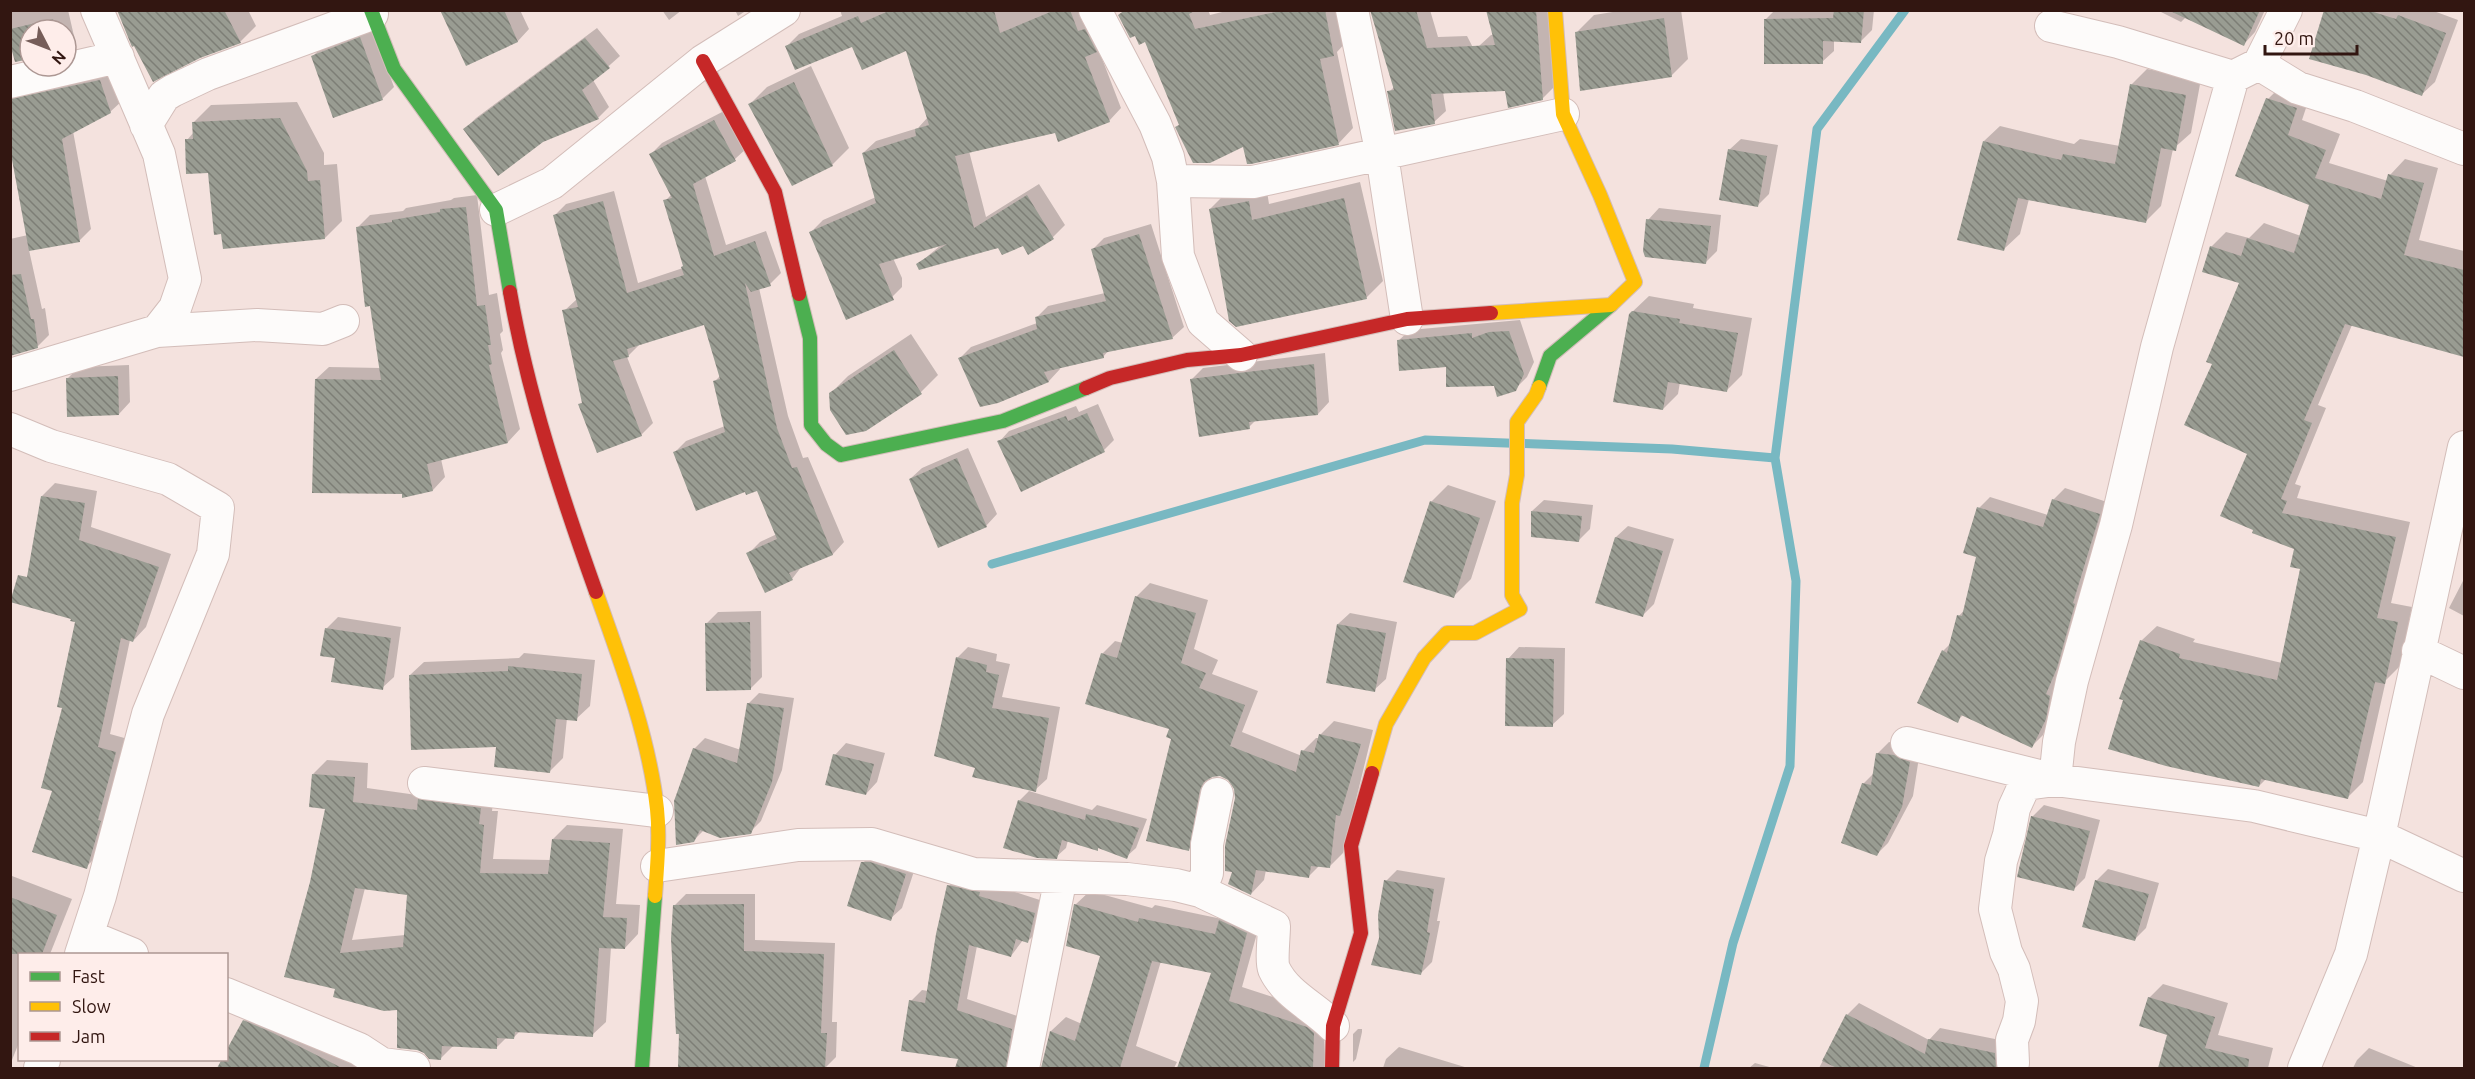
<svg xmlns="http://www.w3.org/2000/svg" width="2475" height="1079" font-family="Ubuntu,sans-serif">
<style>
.shadow{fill:#0003;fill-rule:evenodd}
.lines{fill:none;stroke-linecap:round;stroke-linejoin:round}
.stream{stroke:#78b8c2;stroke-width:9}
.building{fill:url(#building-back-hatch);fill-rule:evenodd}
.street-casing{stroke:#d3bdb9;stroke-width:34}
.fast-casing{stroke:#d3bdb9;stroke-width:16}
.slow-casing{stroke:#d3bdb9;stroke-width:16}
.jam-casing{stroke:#d3bdb9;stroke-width:16}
.street{stroke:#fdfbfa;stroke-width:32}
.fast{stroke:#4caf50;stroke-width:14}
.slow{stroke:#ffc107;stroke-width:14}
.jam{stroke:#c62828;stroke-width:14}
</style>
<defs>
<pattern id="building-back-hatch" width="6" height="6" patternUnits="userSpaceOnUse" patternTransform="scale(1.5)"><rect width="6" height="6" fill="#999c92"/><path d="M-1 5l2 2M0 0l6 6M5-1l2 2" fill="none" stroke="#7d7e76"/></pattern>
</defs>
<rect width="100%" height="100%" fill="#f4e2de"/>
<path class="shadow" d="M10,10H68L74,36L66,44V30H30V57L10,37Z
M175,10H248L256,26L240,42L200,56Z
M442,10H520L529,29L518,41L467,64Z
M662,10H682L669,20Z
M735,10H747L738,16Z
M840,10H1087L1098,48L1121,108L1109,121L969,151L986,217L1039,184L1065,225L1053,237L918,264L940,246L893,258L902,278V287L889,300L811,232L823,220L876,197L863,153L876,141L918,128L928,117L906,49L853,45L787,46L799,34L842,16Z
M1124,10H1208L1210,15L1230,10H1343L1348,40L1337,52L1353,128L1339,143L1244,144L1181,124L1146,40L1136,34L1120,15Z
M1371,10H1430L1438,37L1467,36L1483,67L1479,46L1491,35H1494L1488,10H1549L1554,87L1542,99L1506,90L1443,92L1446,111L1434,122L1389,92L1394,87Z
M1625,10H1681L1688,59L1671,76L1577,32L1594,15Z
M1775,10H1874L1872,30L1860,42L1834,40V51L1822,62L1766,19Z
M2157,10H2265L2255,32L2244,44L2186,17L2181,22Z
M2326,10H2431L2458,20L2435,82L2422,94Z
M372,27L394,87L382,99L313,56L324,45Z
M597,28L620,56L593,80L609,107L598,118L465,129L476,118Z
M811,66L849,148L832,165L750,104L767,87Z
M111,69L122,101L110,112L73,131L91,229L79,241L29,250L42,309L45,308L49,335L38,346L10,355V239L28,235L14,159L10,157V85Z
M2147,69L2201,79L2191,133L2173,149L2161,206L2146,221L2029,199L2020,234L2004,249L1984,141L2000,126L2074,144L2080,139L2120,146L2131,85Z
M2283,84L2311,93L2302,120L2340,134L2329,163L2388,181L2390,175L2405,159L2438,168L2419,240L2464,251V351L2461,354L2352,325L2318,405L2326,408L2295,484L2301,486L2297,498L2410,522L2391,603L2412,607L2400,666L2386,680L2363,782L2347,798L2266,779L2259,786L2141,641L2157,626L2195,639L2193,642L2282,663L2301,568L2295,548L2255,530L2249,453L2214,364L2241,282L2211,247L2226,232L2249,238L2264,223L2301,236L2311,204L2268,99Z
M297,102L324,153V165L337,164L342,221L325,238L210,172L187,140L194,132V122L211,105Z
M726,110L747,148L735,159L705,176L726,245L766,231L781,273L770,284L759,288L788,416L803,458L808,457L844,542L833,554L802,566L792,579L748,554L760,542L777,534L758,489L746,490L675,452L686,441L725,426L715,381L720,376L705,323L639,345L627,357L653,423L641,435L580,404L584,401L564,311L577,299L555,215L566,204L614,191L638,283L683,268L685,266L665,201L672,194L651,154L662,143Z
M1741,139L1778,145L1769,194L1758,205L1729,150Z
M1360,182L1383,281L1366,298L1210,209L1227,192L1266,185L1269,204Z
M477,195L489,295L497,293L503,331L500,334L503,350L501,353L520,429L508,442L441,459L445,477L433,490L403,492L316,379L329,367L381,368L358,227L370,215L403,211L406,208L451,200L454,198Z
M1659,208L1721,215L1717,251L1706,262L1648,220Z
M1151,224L1184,327L1172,338L1109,350L1103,357L1059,367L1060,369L1049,381L997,402L960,358L971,347L1037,323L1036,318L1048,306L1105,293L1092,250L1104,238Z
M1649,296L1694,304L1693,308L1752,318L1742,375L1727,390L1680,382L1678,394L1663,409L1630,314Z
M1520,320L1534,362L1527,377L1515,389L1495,385L1398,341L1410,330Z
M911,334L938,375L921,392L831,393L848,376Z
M1325,353L1329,402L1318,414L1257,419L1249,427L1192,379L1203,368Z
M129,365L130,402L119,414L68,378L79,367Z
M1098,404L1114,440L1104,450L999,442L1009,431L1076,406L1079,412Z
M968,448L997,514L986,526L910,479L922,468Z
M55,483L97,491L91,527L171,554L146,627L133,641L130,640L110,734L128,739L99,854L86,867L54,790L77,622L42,496Z
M1448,485L1496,501L1471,579L1454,596L1431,502Z
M2065,488L2110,503L2056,706L2043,735L2032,746L1964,714L1957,721L1943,651L1951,643L1959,616L1965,609L1978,556L1979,508L1990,497L2048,515L2053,500Z
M1544,500L1593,505L1590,529L1579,540L1532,511Z
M1628,526L1674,539L1654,604L1643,615L1597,602L1616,537Z
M2464,579V616L2449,608Z
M1150,583L1208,600L1194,649L1218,660L1212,674L1258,691L1242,732L1302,756L1303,751L1316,738H1319L1320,735L1334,721L1373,730L1343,853L1329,867L1319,866L1309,876L1266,870L1264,880L1251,894L1236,788L1230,780L1221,775L1212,776L1202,836L1189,849L1171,728L1102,654L1115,641L1123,643L1137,596Z
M761,611L762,677L750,689L707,623L718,612Z
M1350,613L1397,622L1386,679L1374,690L1338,624Z
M338,617L401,627L394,677L382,688L337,657L326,629Z
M968,647L997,654L996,661L1010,664L1002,697L1060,707L1047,779L1035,790L976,767L957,658Z
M1519,647L1565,648L1564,714L1552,725L1508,659Z
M524,653L595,660L590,706L576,719L567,718L563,758L549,772L498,745L410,675L424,662L519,658Z
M759,693L794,698L782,770L761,821L750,832L704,830L693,841L694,749L705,738L741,750L748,704Z
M1889,742L1906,745L1920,751L1913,796L1888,843L1876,855L1843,842L1864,783L1875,772L1878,753Z
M846,743L885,753L877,782L866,794L835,755Z
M327,760L368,763L367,788L424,796L494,794L492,811H498L493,859L551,860L553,839L567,825L623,829L616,904L640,905L638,934L625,948L611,947L606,1022L592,1035L520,1031L514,1037H507L496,1048L454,1045L441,1058L399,1008L337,988L311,883L327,807L313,774ZM365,888L408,894L405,935L352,940Z
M1029,791L1092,810L1097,805L1147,819L1136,848L1126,857L1100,847L1097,849L1068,840L1066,848L1056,857L1019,801Z
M2044,805L2100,820L2085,878L2073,890L2032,817Z
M874,851L917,862L902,908L890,919L863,863Z
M2108,869L2159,883L2146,928L2135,939L2096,881Z
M1397,870L1445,878L1437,921H1440L1432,962L1421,973L1381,938L1386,881Z
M960,874L1046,902L1039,930L1028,941L1023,940L1011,956L977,946L967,999L1023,1018L1015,1068H957L960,1058L911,1001L922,990L928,991L949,886Z
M12,876L72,899L50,954H20V1040L10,1065V878Z
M1090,891L1152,908L1155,905L1222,919H1261L1242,987L1322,1013L1326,1068H1232L1184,1052L1213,972L1161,961L1136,1046L1177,1062L1174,1068H1043L1051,1031L1066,1017L1082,1024L1102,954L1075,905Z
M686,894H755V940L835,943L832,1022H837L836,1057L825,1068L756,1066L755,1068H680L674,906Z
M2163,984L2228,1003L2218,1035L2273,1048L2268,1068H2160L2168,1034L2149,998Z
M1859,1003L1929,1040L1940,1028L2005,1041L2004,1068H1819L1847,1015Z
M255,1010L371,1068H219L224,1060H226L244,1021Z
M1358,1029H1362V1032L1356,1059L1353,1062V1034Z
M1399,1047L1468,1068H1383L1386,1059Z
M2369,1048L2418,1068H2353L2357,1060Z
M1755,1063L1773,1068H1749Z"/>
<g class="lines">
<path class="stream" d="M992,564L1425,440L1672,449L1775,458
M1704,1068L1733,943L1790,766L1796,581L1775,458L1817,129L1905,10"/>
</g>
<path class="building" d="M117,10H224L241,43L200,58L153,82L134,46L132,47Z
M440,10H504L518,42L466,66Z
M891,10H994L1000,33L1055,10H1070L1078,31L1085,29L1097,52L1085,57L1110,122L1058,142L1055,133L955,156L974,228L1027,195L1054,239L1028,255L1023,246L1002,255L998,248L919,270L916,264L947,244L879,264L894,300L846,320L809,232L876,203L862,153L916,136L915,129L929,125L906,51L862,70L852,47L795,70L785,46L858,16L861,23Z
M1125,10H1196L1189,14L1195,29L1285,10H1325L1334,56L1320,59L1339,145L1251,164H1247L1243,147L1210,163H1193L1175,127L1179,125L1145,42L1139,45L1135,36L1130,38L1118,15Z
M1370,10H1416L1427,48L1495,45L1486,10H1536L1543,100L1508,108L1505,91L1431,94L1435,124L1395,131L1387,91L1394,90Z
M1834,10H1864L1861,43L1823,41V64H1764V19L1833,18Z
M2168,10H2260L2244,46Z
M2324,10H2367L2396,19L2398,15L2446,33L2422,96L2366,75L2309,59Z
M1664,18L1672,77L1580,91L1575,32Z
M53,19L55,30H30V59L15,62L10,44V29Z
M360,37L383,100L333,118L311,56Z
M585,38L610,68L582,90L599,119L543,142L498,176L463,129Z
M100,80L111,113L62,139L80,242L29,251L10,149V99Z
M794,82L833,166L792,186L748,104Z
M2130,84L2186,95L2176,151L2161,148L2146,223L2018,198L2004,251L1957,240L1983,141L2061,160L2063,154L2115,164Z
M2266,98L2297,108L2288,135L2326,150L2315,178L2381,199L2388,174L2424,183L2404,255L2464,270V357L2345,324L2304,420L2312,423L2281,499L2287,501L2282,513L2396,537L2377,618L2398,622L2385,684L2375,682L2348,799L2261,779L2259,787L2166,766L2108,749L2123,700L2119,699L2140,640L2180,654L2179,658L2277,680L2300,569L2290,567L2294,549L2252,533L2253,530L2220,516L2247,454L2184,425L2212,364L2206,362L2239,283L2202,272L2210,246L2241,256L2247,238L2294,253L2309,205L2235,176Z
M280,118L307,171L308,181L320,180L325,239L223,249L221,234L214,235L208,173L186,174L185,139H193L192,122Z
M714,120L736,161L693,184L714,256L755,241L771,286L751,292L745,283L777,428L792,468L797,467L833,555L789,573L793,580L765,593L746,553L777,539L757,491L746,495L745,492L696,511L673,452L725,432L713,381L720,379L704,325L627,349L629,357L613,361L642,436L597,453L578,404L582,403L562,310L578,307L553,215L603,201L627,293L684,275L681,267L683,266L663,200L672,198L649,154Z
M1728,149L1767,156L1758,207L1719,200Z
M1344,198L1367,299L1236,327L1229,321L1209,209L1249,201L1252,220Z
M466,207L477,306L485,305L491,345H488L492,364L489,365L508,443L427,464L433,491L402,498V494L312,493L315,379L381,380L370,306L365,307L356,227L392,222V220L440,212V209Z
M1646,219L1711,226L1706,264L1645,257L1643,251Z
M1139,234L1173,339L1103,353L1104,358L1044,372L1049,382L998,403L980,407L958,358L1037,329L1035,317L1106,301L1091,249Z
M21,274L31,319H34L38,348L10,356V275Z
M1632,311L1680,319L1679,323L1738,333L1727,392L1668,382L1663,410L1613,402L1629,314Z
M1509,331L1524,374L1516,391L1497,397L1494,386L1446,387V367L1399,371L1397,340L1472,333V338L1489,332Z
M894,350L922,394L866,431L846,435L830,410L829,393Z
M1314,364L1318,415L1249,422L1250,429L1199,437L1190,379Z
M118,376L119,415L67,417L66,378Z
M1087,413L1105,452L1021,492L997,441L1066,416L1068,421Z
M957,458L987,527L938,548L909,479Z
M41,496L85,503L79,540L159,567L133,642L121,638L98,747L116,752L98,820L101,821L87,869L32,852L52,791L41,788L62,708L57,707L75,622L70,621L71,619L10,602L18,575L27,577Z
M2052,499L2100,514L2073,603L2075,604L2057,668L2046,694L2050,696L2046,719L2032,748L1961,715L1958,723L1917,703L1942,650L1947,653L1957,615L1962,616L1976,557L1963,553L1977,507L2043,527Z
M1430,501L1480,518L1454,598L1403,582Z
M1531,511L1582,516L1579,542L1531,537Z
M1615,537L1663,551L1643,617L1595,603Z
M1135,596L1196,613L1181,663L1206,673L1199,688L1245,705L1230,746L1296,772L1301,750L1314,753L1319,734L1361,744L1340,816L1336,815L1330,868L1311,866L1309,878L1256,870L1251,895L1228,884L1232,872L1225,871V846L1235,798L1234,789L1228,780L1220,776L1212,777L1204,782L1200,790L1189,851L1146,841L1171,739L1166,737L1169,729L1085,704L1101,653L1117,658Z
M750,622L751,690L706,691L705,623Z
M1337,624L1386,633L1375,692L1326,683Z
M325,628L391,638L383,690L331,682L335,658L320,656Z
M956,657L987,665L986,672L999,675L992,708L1049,718L1036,792L972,777L975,768L934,756Z
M1506,658L1554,659L1553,727L1505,726Z
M508,666L582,674L577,721L556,719L550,773L494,767L496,747L411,750L409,675L508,671Z
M747,703L784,708L772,782L751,834L720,838L700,830L694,842L676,845L674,801L693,748L737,763Z
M1876,753L1894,755L1910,762L1902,807L1877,856L1841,843L1862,783L1871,785Z
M833,754L874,764L866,795L825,785Z
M312,774L355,777L353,802L417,810L418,799L481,808L479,824L484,825L480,873L548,874L552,839L610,843L603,917L627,918L625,949L599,948L593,1037L515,1032L514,1039L497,1038V1049L442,1046L441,1060L429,1059L424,1053L417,1050L397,1048V1010L384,1011L333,997L335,989L284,977L310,882L325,809L309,807ZM355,888L407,895L403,947L340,953Z
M1018,800L1085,820L1086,814L1139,828L1127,859L1098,848V851L1062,840L1057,859L1037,858L1003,848Z
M2031,816L2090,831L2074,891L2017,877Z
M861,862H870L906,874L891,921L847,906Z
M1384,880L1434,889L1427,932L1430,933L1421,975L1371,965L1379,938L1378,915Z
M2095,880L2149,894L2135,941L2082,927Z
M947,885L980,892L979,896L1035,913L1028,943L1016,939L1011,957L969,945L957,1010L1012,1029L1006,1068H955L958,1059L901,1051L909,1000L925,1003L936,934Z
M10,897L57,915L42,954H10Z
M744,904V951L824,954L821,1033H827L825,1068H678L679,1034H676L671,939L673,905Z
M1074,904L1138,922L1139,918L1215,934L1219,920L1247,933L1229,1001L1307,1027L1314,1033L1313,1068H1177L1211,973L1152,961L1120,1068H1041L1050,1031L1075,1041L1100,956L1066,946Z
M2148,997L2215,1017L2205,1048L2249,1059L2248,1068H2158L2167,1035L2139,1026Z
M1846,1014L1925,1054L1928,1039L1995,1053L1996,1068H1837L1822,1061Z
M243,1020L273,1033L342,1068H217L222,1059H226V1051Z"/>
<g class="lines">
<g class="street-casing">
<path id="street" d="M97,10L159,154L185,279L175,308L157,331
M1095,10L1155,124L1168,157L1173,181L1178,256L1203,322L1241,355
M1352,10L1382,155L1407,319
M2051,26L2118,42L2233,77L2259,64L2286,10
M2259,64L2298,88L2355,106L2464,149
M10,82L118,57
M146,125L164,96L172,91L208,74L372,14
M1173,181L1253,182L1563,114
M496,210L552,183L703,61L784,10
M10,375L157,331L257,325L323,329L343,321
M10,429L51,446L168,479L218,508L213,554L148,714L100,896L81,954
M2418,651L2464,673
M1907,743L2055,780L2254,806L2379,836L2464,876
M2055,780L2059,742L2072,681L2116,525L2157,347L2233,77
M424,783L657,811
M1217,794L1207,844V873L1200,891L1274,926C1274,936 1271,961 1274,969C1286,995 1315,1007 1333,1026
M657,866L798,845L872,844L974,874L1127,879L1176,885L1200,891
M88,936L132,954
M226,994L359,1049L382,1064L414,1068
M2013,1063L2012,1040L2019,1021L2022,1001L2014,969L2006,952L1995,909L2001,861L2009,835L2014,808L2025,784L2055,780
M40,1068L44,1060
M1023,1068L1061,877
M2304,1068L2351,954L2379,836L2464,447"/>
</g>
<g class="fast-casing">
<path id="fast" d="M371,10L394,69L496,210L510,292
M799,294L810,338L811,425L826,444L841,455L1003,421L1086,388
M1539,387L1550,356L1611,305
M642,1068L655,896"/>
</g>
<g class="slow-casing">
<path id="slow" d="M1491,313L1611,305L1635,282L1600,195L1563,114L1555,10
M596,592C620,660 649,736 657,809C660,837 657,868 655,896
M1372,773L1386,724L1424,658L1447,633H1475L1520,609L1512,595V503L1517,475V422L1536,395L1539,387"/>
</g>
<g class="jam-casing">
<path id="jam" d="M703,61L775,192L799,294
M510,292C528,395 561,494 596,592
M1086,388L1110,378L1187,360L1241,355L1407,319L1491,313
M1332,1068L1333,1026L1361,933L1351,846L1372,773"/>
</g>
<use href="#street" class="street"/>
<use href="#fast" class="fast"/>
<use href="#slow" class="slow"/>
<use href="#jam" class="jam"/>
</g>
<rect width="2475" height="1079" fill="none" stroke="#321611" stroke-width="24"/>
<rect x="18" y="953" width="210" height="108" fill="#feedea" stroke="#ac9793" stroke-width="1.5"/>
<rect x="30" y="972" width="30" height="9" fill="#4caf50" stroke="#ac9793" stroke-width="1.5"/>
<text x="72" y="983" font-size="18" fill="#321611">Fast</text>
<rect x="30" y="1002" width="30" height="9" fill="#ffc107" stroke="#ac9793" stroke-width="1.5"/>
<text x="72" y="1013" font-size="18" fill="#321611">Slow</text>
<rect x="30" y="1032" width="30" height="9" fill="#c62828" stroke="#ac9793" stroke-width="1.5"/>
<text x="72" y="1043" font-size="18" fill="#321611">Jam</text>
<g transform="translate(48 48) rotate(132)"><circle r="28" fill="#feedea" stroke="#ac9793" stroke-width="1.5"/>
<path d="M0-4.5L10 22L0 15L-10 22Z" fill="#765d59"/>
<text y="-9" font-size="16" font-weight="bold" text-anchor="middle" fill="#321611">N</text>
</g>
<path d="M2265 45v9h92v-9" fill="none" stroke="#321611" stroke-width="3"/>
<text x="2274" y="45" font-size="18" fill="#321611" stroke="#feedea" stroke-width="4.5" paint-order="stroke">20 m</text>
</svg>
